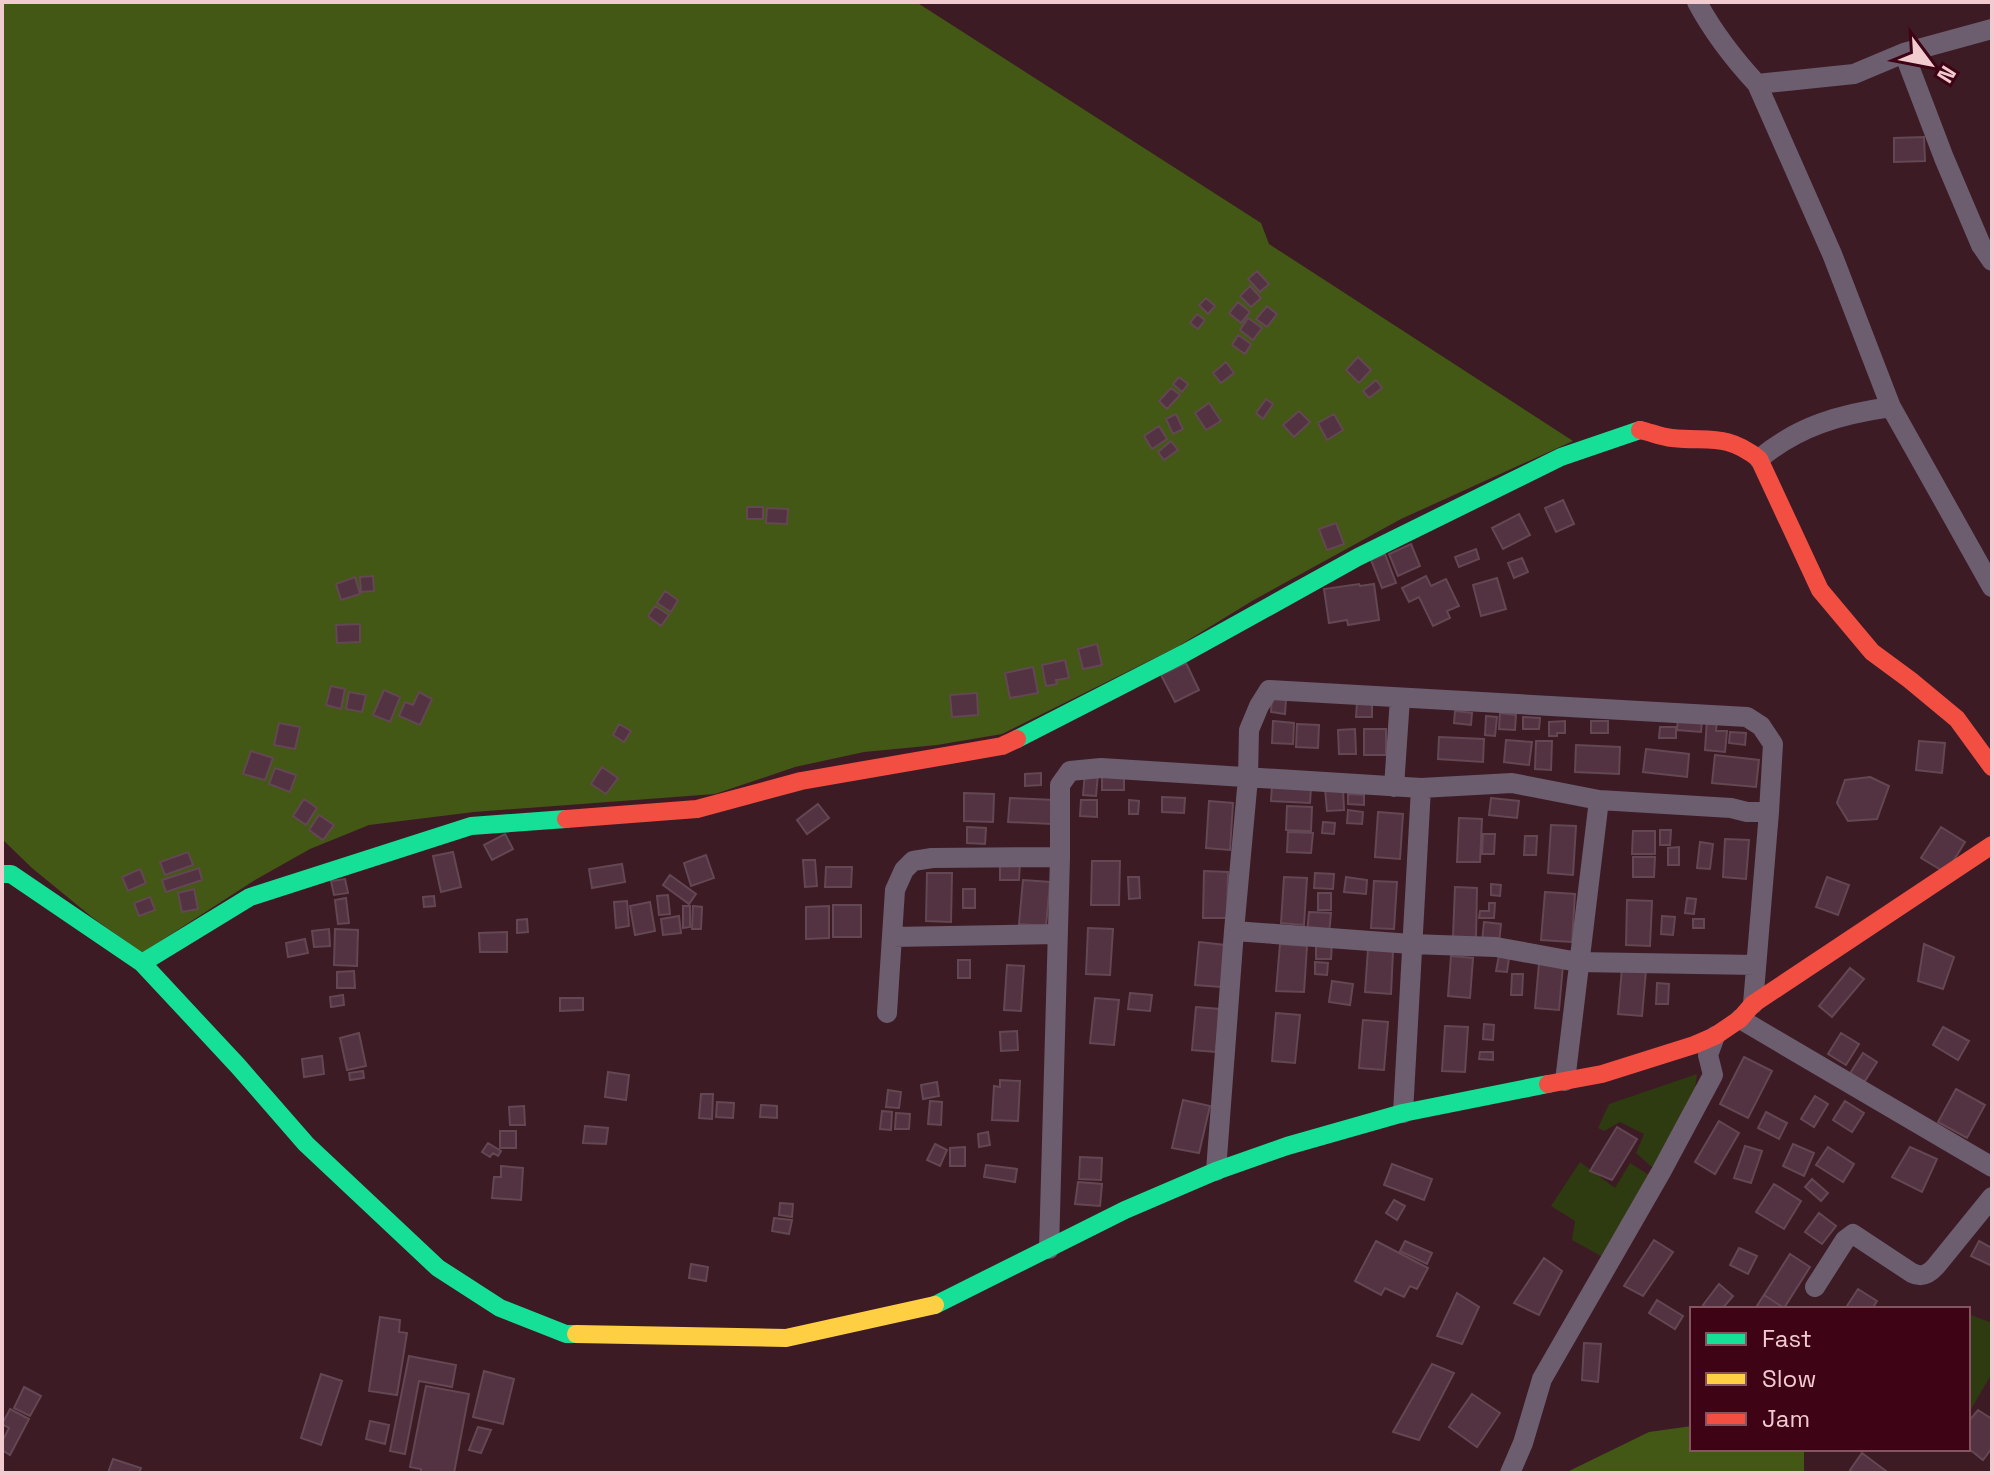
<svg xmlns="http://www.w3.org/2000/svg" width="1994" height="1475" font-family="'Space Grotesk',sans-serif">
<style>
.green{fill:#2e3b11}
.forest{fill:#435815}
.building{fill:#533241;stroke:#634752;stroke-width:2}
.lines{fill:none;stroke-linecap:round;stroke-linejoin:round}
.street{stroke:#6c5e6f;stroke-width:20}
.fast{stroke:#16e098;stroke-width:18}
.slow{stroke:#ffcf43;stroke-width:18}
.jam{stroke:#f24e42;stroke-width:18}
</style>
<rect width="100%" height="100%" fill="#3d1b25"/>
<path class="green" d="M1697,1074L1695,1089L1654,1169L1636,1153L1644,1134L1620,1122L1604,1131L1598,1128L1609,1104Z
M1580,1162L1615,1188L1630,1163L1652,1177L1601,1256L1572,1240L1575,1221L1551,1206Z
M1968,1314L1992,1323V1373L1971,1409L1968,1406Z"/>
<path class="forest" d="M2,2H916L1261,223L1269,244L1573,441L1401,519L1252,601L1177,647L1002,734L937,745L864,752L795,767L715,794L474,812L369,825L310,849L255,880L142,953L93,918L32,868L2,839Z
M1692,1426V1449H1804V1473H1565L1649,1432Z"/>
<path class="building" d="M1924,137L1925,161L1894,162V138Z
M1257,271L1269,284L1260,292L1248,279Z
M1250,286L1261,298L1251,307L1240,296Z
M1206,298L1215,306L1208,314L1199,305Z
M1238,302L1250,312L1241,323L1229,313Z
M1267,306L1277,314L1267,327L1256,319Z
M1197,314L1205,320L1198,329L1190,323Z
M1248,318L1262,328L1253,340L1240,330Z
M1238,335L1251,344L1245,354L1232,345Z
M1358,357L1371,370L1359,383L1346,370Z
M1226,362L1234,373L1221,383L1213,373Z
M1179,377L1188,384L1182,392L1173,384Z
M1376,380L1382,388L1369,398L1363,391Z
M1171,388L1180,395L1167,409L1159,401Z
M1266,399L1273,404L1263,419L1256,413Z
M1209,403L1221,421L1206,430L1195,413Z
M1299,411L1310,422L1294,437L1283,425Z
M1176,414L1183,429L1173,434L1166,419Z
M1334,414L1343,430L1327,440L1318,423Z
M1159,426L1167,439L1152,449L1144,436Z
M1171,441L1178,450L1164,460L1158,452Z
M1563,500L1574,524L1556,532L1545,508Z
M747,507H763V519H747Z
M767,508L788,509L787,524L766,523Z
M1519,514L1530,535L1503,549L1492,528Z
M1336,523L1344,544L1327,550L1319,529Z
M1411,544L1420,566L1398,576L1389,554Z
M1476,549L1479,559L1459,567L1455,557Z
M1385,554L1396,583L1382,588L1371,560Z
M1522,558L1528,572L1514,578L1508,563Z
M373,576L374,591L361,592L360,577Z
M1426,576L1431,586L1446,579L1459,606L1447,611L1450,618L1433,626L1419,597L1409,602L1402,588Z
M355,577L360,594L341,600L336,584Z
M1497,578L1506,609L1481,616L1473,585Z
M1359,584L1360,586L1374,584L1379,620L1348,625L1347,620L1329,623L1324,589Z
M665,591L678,600L671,612L657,603Z
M655,606L669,615L661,626L648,616Z
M360,624V642L337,643L336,625Z
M1097,644L1102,665L1083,669L1078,649Z
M1065,660L1069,678L1056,680L1057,684L1046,686L1042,665Z
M1186,663L1199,690L1175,702L1161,675Z
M1033,667L1038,693L1010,698L1005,673Z
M331,686L345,689L341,709L326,705Z
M384,690L400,697L390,722L373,715Z
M349,692L366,695L362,712L346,709Z
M419,692L432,699L420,725L399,716L405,702L413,705Z
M977,693L978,715L952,717L950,695Z
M1272,698L1286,699L1285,714L1271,712Z
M1357,703L1372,704V717H1356Z
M1455,711L1472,713L1471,725L1454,723Z
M1500,713L1516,715L1515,730L1499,729Z
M1486,716L1497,717L1495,736L1485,735Z
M1523,717L1540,718L1539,729H1523Z
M1678,718L1702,720L1701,732L1677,730Z
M1707,719L1717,720L1716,731H1727L1725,752L1705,750Z
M1273,721L1294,723L1293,744L1272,743Z
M1565,721V733H1557V736H1549V722Z
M1591,721H1608V733H1591Z
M279,723L300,727L295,749L274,745Z
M619,724L631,731L624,742L613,735Z
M1297,724L1319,725L1318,748L1296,747Z
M1660,727H1676V738H1659Z
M1355,729L1356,754H1339L1338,730Z
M1364,729H1386V755H1364Z
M1730,732L1746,733L1745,745L1729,743Z
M1439,737L1484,739L1483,762L1438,759Z
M1506,740L1532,742L1529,765L1504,762Z
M1536,741H1552L1551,770L1535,769Z
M1919,741L1945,743L1942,773L1916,770Z
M1576,745L1620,747L1619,774L1575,772Z
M1646,749L1689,754L1687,777L1643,772Z
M251,751L273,758L265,780L243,774Z
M1715,755L1759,760L1756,787L1712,783Z
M602,767L618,778L606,794L591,784Z
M275,768L296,775L290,792L269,784Z
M1085,772L1098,773L1096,796L1083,795Z
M1041,773V785L1025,786V774Z
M1102,774L1124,775V790H1102Z
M1870,777L1889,786L1877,819L1848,821L1837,803L1845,780Z
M1272,785L1311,787L1310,803L1271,801Z
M1343,787L1344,810L1327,811L1325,788Z
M964,793L994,794L993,822L964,821Z
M1348,794L1364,795V805L1348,804Z
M1162,797L1185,798L1184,813L1162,812Z
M1010,798L1054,800L1052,824L1008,822Z
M1491,798L1519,801L1517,818L1489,815Z
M304,799L317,808L306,825L293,816Z
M1081,800H1097V817L1080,816Z
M1129,800L1139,801L1138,814H1129Z
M1209,801L1233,803L1230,850L1206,848Z
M818,804L829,818L807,834L797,820Z
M1287,806L1312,807L1311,831L1286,830Z
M1348,810L1363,812L1362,824L1347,823Z
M1378,812L1403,814L1400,859L1375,857Z
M319,815L334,825L323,840L309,830Z
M1459,818L1482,819L1480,862H1457Z
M1323,822L1335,823L1334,834L1322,833Z
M1551,825L1576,826L1573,875L1548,873Z
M967,827L986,828L985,844L967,843Z
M1941,827L1965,842L1946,873L1921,858Z
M1660,830H1671L1670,845H1660Z
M1633,831H1655V854H1632Z
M1288,832L1313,833L1311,853L1287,852Z
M505,834L513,849L492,860L484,845Z
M1483,834H1495L1494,854H1482Z
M1525,836H1537L1536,855H1524Z
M1725,839L1749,840L1746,879L1723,877Z
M1700,842L1713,844L1710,869L1697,868Z
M1679,847V865H1668V848Z
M188,852L193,865L165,875L160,862Z
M453,852L461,887L441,892L433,856Z
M706,855L714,878L691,886L684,863Z
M1633,857H1655L1654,877H1633Z
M803,860H815L817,886L805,887Z
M1000,861H1020L1019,880H1000Z
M1092,861H1120L1119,905H1091Z
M622,864L625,882L592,888L589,869Z
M826,867H852L851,887H825Z
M199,868L202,880L166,892L162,880Z
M140,869L146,883L128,891L122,877Z
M1204,871L1228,872L1227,918H1203Z
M927,873H952L951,922L926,921Z
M1315,873L1334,874L1333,889L1314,888Z
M670,875L696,894L689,904L663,885Z
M1128,877H1139L1140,898L1129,899Z
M1284,877L1307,878L1304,925L1281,923Z
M1346,877L1367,880L1366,894L1344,892Z
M1827,877L1849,885L1838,915L1816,907Z
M345,879L348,893L334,895L331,881Z
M1023,880L1050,882L1046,926L1019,924Z
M1374,881L1397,882L1394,929L1371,928Z
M1491,884L1501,885L1500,896L1491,895Z
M1455,887L1477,888L1476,938L1453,937Z
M194,889L198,909L182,912L178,893Z
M963,889H975V908H963Z
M1545,892L1575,894L1572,942L1541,940Z
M1318,893H1331V910H1318Z
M668,895L670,914L659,915L657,896Z
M434,896L435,906L424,907L423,897Z
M150,897L155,910L139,916L134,903Z
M346,898L349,923L338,924L335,900Z
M1687,898L1696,899L1694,914L1685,913Z
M1627,900L1652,901L1650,946L1626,945Z
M627,901L629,926L616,928L614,902Z
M650,902L655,931L635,935L630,906Z
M1489,903H1495L1494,918H1479L1480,911H1489Z
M833,905H861V937H833Z
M683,906H690V927L683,928Z
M693,906L702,907L701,929H692Z
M829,906V938L806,939V907Z
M1309,912L1331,913L1329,934L1307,933Z
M679,916L681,933L663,935L661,919Z
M1662,916L1675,917L1673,935L1661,934Z
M527,919L528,932L517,933V920Z
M1693,919H1704V928H1693Z
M1484,922L1501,924L1499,943L1482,942Z
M1088,928L1113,929L1110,975L1086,974Z
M329,929L330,946L314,947L312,931Z
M335,929L358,930L357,966L334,965Z
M507,932V952H480L479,933Z
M305,939L308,953L288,957L286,943Z
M1199,942L1225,945L1221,987L1195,985Z
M1316,943H1332L1331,959H1316Z
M1280,944L1307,946L1304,992L1276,991Z
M1924,944L1954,957L1943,989L1918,981Z
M1368,949L1393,951L1391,994L1365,992Z
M1500,950L1510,951L1507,972L1496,971Z
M1451,956L1473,958L1470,998L1448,996Z
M958,960H970V978H958Z
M1315,962L1328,963L1327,975L1315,974Z
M1539,963L1563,965L1559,1010L1535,1008Z
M1007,965L1024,966L1021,1011L1004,1010Z
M1622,968L1646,970L1642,1016L1618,1014Z
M1850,968L1864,979L1832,1017L1819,1006Z
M354,971L355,988H337V972Z
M1512,974H1523L1522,995H1511Z
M1332,981L1353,984L1350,1005L1329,1002Z
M1657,983L1669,984L1668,1004H1656Z
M1130,993L1152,995L1150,1011L1128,1009Z
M343,995L344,1005L331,1007L330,997Z
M560,998H583V1010L560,1011Z
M1095,998L1119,1000L1114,1045L1090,1043Z
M1196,1007L1220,1009L1216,1052L1192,1050Z
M1276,1013L1300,1015L1295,1063L1272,1061Z
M1363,1020L1388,1022L1384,1070L1359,1068Z
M1484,1024L1494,1025L1493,1040L1483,1039Z
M1445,1026L1468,1027L1465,1072L1442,1071Z
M1943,1027L1969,1041L1958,1060L1933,1045Z
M1017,1031L1018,1050L1001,1051L1000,1032Z
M359,1033L366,1066L347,1070L340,1038Z
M1841,1033L1859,1044L1846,1065L1828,1054Z
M1480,1052H1493V1060L1479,1059Z
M1863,1053L1877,1062L1863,1084L1849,1075Z
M322,1056L324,1074L304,1077L302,1059Z
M1744,1057L1772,1071L1748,1118L1720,1104Z
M363,1071L364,1078L350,1080L349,1073Z
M608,1072L629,1075L626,1100L605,1097Z
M1000,1080L1020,1081L1018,1121L992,1120L994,1086L1000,1087Z
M937,1082L939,1096L923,1099L921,1085Z
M1956,1089L1985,1105L1967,1138L1938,1122Z
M888,1090L901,1092L899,1108L886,1107Z
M701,1094H713L712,1119L699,1118Z
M1815,1096L1828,1104L1814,1127L1801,1119Z
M1183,1100L1210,1106L1199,1153L1172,1148Z
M930,1101L942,1102L941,1125L928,1124Z
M1845,1101L1864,1113L1852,1132L1833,1120Z
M717,1102L734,1103L733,1118L716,1117Z
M761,1105L777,1106V1118L760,1117Z
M524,1106L525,1125H510L509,1107Z
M882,1111L892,1112L891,1130L880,1129Z
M1766,1112L1787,1123L1779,1139L1758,1128Z
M896,1113L910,1114L909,1129H895Z
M1719,1121L1739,1133L1715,1174L1695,1162Z
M585,1126L608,1128L606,1144L583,1143Z
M1617,1127L1637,1139L1612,1180L1590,1171Z
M500,1131H516V1148H500Z
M988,1132L990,1145L979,1147L978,1134Z
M488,1143L501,1151L498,1156L493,1153L490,1157L482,1152Z
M935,1144L947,1150L940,1166L927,1160Z
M1793,1144L1814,1153L1804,1176L1783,1166Z
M1745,1146L1762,1151L1751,1183L1734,1178Z
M965,1147V1166H950V1148Z
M1828,1147L1854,1164L1843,1182L1816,1165Z
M1910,1147L1937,1159L1922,1192L1892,1177Z
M1080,1157L1102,1158L1101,1180L1079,1179Z
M1392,1164L1432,1179L1424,1200L1384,1185Z
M986,1165L1017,1169L1015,1182L984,1177Z
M501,1166L523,1168L521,1200L492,1198L494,1177H501Z
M1812,1179L1828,1193L1821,1201L1805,1187Z
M1078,1182L1102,1184L1100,1206L1075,1204Z
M1774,1184L1801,1201L1784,1229L1756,1212Z
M1394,1200L1405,1206L1397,1220L1386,1213Z
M780,1203L793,1204L792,1217L779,1215Z
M1819,1213L1836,1226L1822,1244L1805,1232Z
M774,1218L792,1220L789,1234L772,1231Z
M1654,1240L1673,1252L1643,1296L1624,1286Z
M1376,1241L1428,1268L1417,1289L1410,1286L1404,1297L1385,1288L1381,1295L1355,1281Z
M1405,1241L1432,1253L1427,1264L1400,1251Z
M1979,1241L1992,1248V1266L1971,1256Z
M1739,1248L1757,1256L1748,1274L1730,1265Z
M1790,1254L1810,1267L1784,1308L1764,1295Z
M1544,1258L1562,1271L1539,1315L1514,1303Z
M691,1264L708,1267L706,1281L689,1278Z
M1719,1284L1733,1296L1722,1309H1708L1703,1305Z
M1858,1289L1877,1301L1872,1309H1845Z
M1457,1293L1479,1307L1462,1344L1437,1336Z
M1764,1295L1784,1308V1309H1755Z
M1657,1300L1683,1316L1675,1329L1649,1313Z
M380,1317L400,1320L399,1332L407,1333L397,1395L369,1391Z
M1584,1343L1601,1344L1598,1382L1582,1380Z
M409,1356L456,1365L452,1387L419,1381L405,1454L390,1451Z
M1432,1364L1454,1373L1419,1440L1393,1432Z
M484,1371L514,1379L503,1424L473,1417Z
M321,1374L342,1381L321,1445L301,1438Z
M426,1386L469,1394L454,1473H421V1469L410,1467Z
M24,1387L41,1396L30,1416L14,1408Z
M1472,1394L1500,1413L1477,1447L1449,1427Z
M10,1409L29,1419L10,1455L2,1450V1442L9,1428L2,1424Z
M1978,1410L1992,1419V1448L1983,1460L1968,1448V1422Z
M370,1421L389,1425L385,1444L366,1439Z
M478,1427L491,1430L481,1453L469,1450Z
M1862,1453L1886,1471L1885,1473H1854L1850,1470Z
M113,1459L141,1468L139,1473H108Z"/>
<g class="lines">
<path class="street" d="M1697,2C1714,34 1733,58 1757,84L1854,74L1904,53L1992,29
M1904,53L1944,158L1981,245L1992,261
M1757,84L1832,254L1891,407L1992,587
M1759,459C1798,426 1841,414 1891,407
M1394,787L1400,698
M1234,931L1411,944L1496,947L1578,962L1756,965
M892,937L1058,934
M887,1013L895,890L904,870L913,861L932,858L1060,857
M1740,1019L1992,1167
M1565,1081L1599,800
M1403,1113L1421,788
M1216,1171L1234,931L1248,778L1249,730L1259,706L1269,690L1747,717L1761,726L1773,744L1769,812
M1049,1249L1060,857V785L1070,771L1101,768L1421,788L1512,783L1599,800L1731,808L1747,812H1769L1753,1004
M1815,1287L1845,1240L1853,1234L1912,1273C1922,1278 1929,1274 1936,1266L1992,1197
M1510,1473L1523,1443L1542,1379L1661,1172L1713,1075L1708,1055L1715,1036"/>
<path class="fast" d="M1017,739L1185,653L1358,557L1561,457L1640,430
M2,874H11L142,963L238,1066L306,1144L438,1268L500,1308L566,1334H576
M142,963L250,897L471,826L566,819
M935,1305L1125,1210L1216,1171L1287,1146L1403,1113L1548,1084"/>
<path class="slow" d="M576,1334L786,1338L935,1305"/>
<path class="jam" d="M1640,430C1650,432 1661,437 1672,438C1710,442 1726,433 1759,459L1820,590L1872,652L1910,680L1957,719L1992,767
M566,819L697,809L801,781L1002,746L1017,739
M1548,1084L1602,1074L1694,1045L1715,1036L1740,1019L1753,1004L1992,845"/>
</g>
<rect width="1994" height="1475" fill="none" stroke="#f2cbd0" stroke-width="8"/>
<rect x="1690" y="1307" width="280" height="144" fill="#3e0315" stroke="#865360" stroke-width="2"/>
<rect x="1706" y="1333" width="40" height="12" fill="#16e098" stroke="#865360" stroke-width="2"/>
<text x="1762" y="1347" font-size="24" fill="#f2cbd0">Fast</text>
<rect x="1706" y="1373" width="40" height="12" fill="#ffcf43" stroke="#865360" stroke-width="2"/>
<text x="1762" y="1387" font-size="24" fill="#f2cbd0">Slow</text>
<rect x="1706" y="1413" width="40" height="12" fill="#f24e42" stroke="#865360" stroke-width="2"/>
<text x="1762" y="1427" font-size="24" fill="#f2cbd0">Jam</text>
<g transform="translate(1930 64) rotate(122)" stroke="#3e0315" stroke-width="6" paint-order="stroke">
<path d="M0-6L14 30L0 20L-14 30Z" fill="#f2cbd0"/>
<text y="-12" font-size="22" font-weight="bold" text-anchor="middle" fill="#f2cbd0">N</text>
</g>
</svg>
